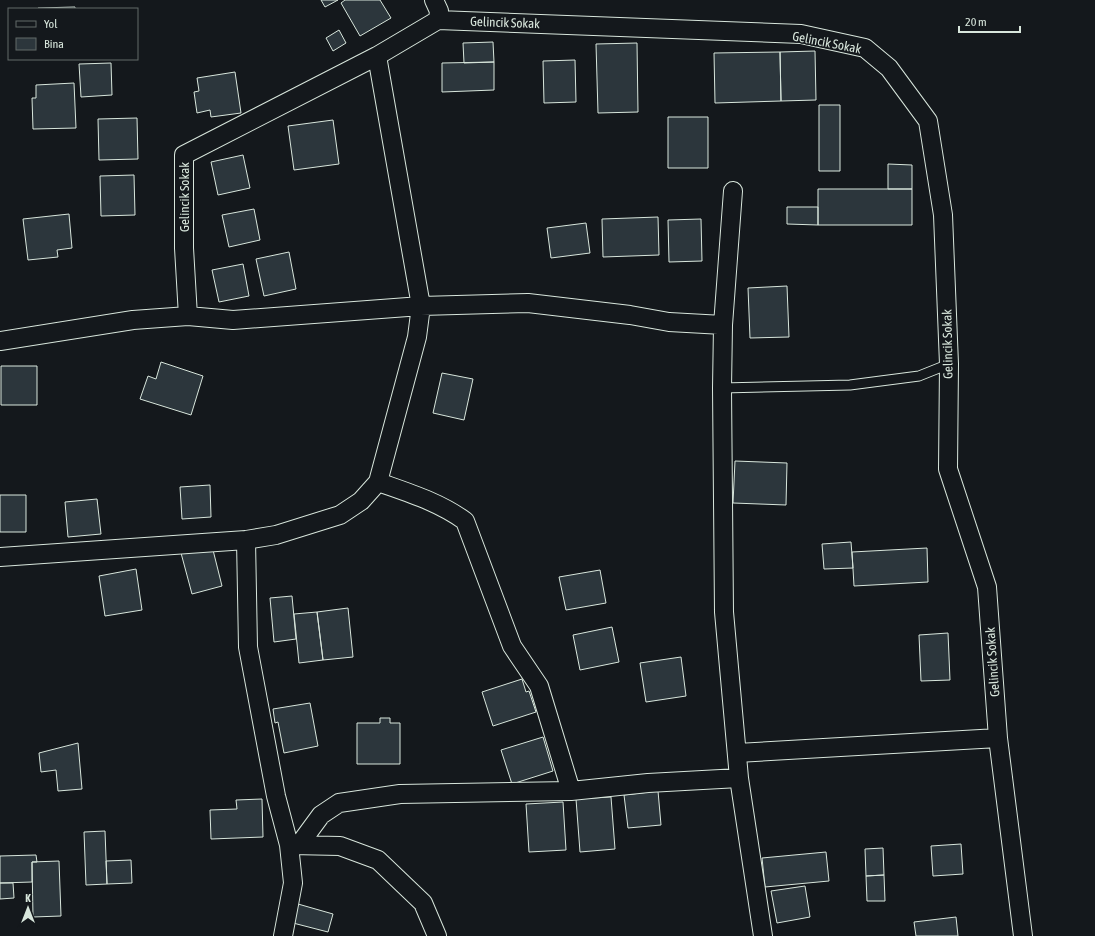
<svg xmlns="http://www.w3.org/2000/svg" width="1095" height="936" font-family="'Asap Condensed',sans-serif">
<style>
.building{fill:#2c363c;stroke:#d8e6dc}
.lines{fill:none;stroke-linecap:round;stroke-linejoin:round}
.service-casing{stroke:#d8e6dc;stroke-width:11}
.minor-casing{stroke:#d8e6dc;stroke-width:20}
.service{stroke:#14181c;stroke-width:9}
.minor{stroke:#14181c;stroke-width:18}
.labels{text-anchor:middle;stroke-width:3;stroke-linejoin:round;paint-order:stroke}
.street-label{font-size:13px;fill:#d8e6dc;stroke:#14181c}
</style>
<rect width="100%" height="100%" fill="#14181c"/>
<path class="building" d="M321,0H338L325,7Z
M345,0H380L391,18L360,36L341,3Z
M75,7V9H38V8Z
M339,30L346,43L333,51L326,38Z
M493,42L494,62L464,63L463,43Z
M637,43L638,112L598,113L596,44Z
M815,51L816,100L781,101L780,52Z
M780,52L781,101L715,103L714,53Z
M575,60L576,102L544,103L543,61Z
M494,62V90L442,92V63Z
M111,63L112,95L81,97L79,64Z
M235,72L241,113L211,117L210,110L197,113L194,92L199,91L197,78Z
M74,83L76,128L33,129L32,98H36V85Z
M819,105H840V171H819Z
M668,117H708V168H668Z
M137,118L138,159L99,160L98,119Z
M333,120L339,164L294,170L288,126Z
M243,155L250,188L218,195L211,162Z
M888,164L912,165V189H888Z
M134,175L135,215L101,216L100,176Z
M818,189H912V225H818Z
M787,207H818V225L787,224Z
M254,209L260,240L229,247L222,215Z
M69,214L72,248L57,250L58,257L28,260L23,219Z
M658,217L659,255L603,257L602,219Z
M701,219L702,261L669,262L668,220Z
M586,223L590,253L551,258L547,228Z
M289,252L296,289L264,296L256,259Z
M243,264L249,296L219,302L212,270Z
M787,286L789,337L750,338L748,288Z
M161,362L203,376L191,415L140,399L148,376L156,379Z
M1,366H37V405H1Z
M442,373L473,379L464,420L433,413Z
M735,461L787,463L786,505L733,503Z
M210,485L211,517L182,519L180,487Z
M0,495H26V532H0Z
M97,499L101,534L68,537L65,502Z
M851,542L853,568L824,569L822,544Z
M927,548L928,582L854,586L852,552Z
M213,550L222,586L192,594L181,553Z
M136,569L142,610L105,616L99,576Z
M600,570L606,603L566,610L559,577Z
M292,596L296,639L274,642L270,598Z
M348,608L353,657L323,660L317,612Z
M317,612L323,660L299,663L294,614Z
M612,627L619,662L580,670L573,635Z
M948,633L950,680L921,681L919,635Z
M681,657L686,696L646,702L640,663Z
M522,679L526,692L529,691L536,712L493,726L482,692Z
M310,703L318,746L284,753L278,722L275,723L273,709Z
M380,718H390V723H400V764H357V723H380Z
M543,737L553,771L512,784L501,750Z
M78,743L82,789L58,791L56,770L41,772L39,753Z
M658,791L661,825L628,828L624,795Z
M611,797L615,849L580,852L576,799Z
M262,799L263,837L211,839L210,810L237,809L236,800Z
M563,802L566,850L529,852L526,804Z
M105,831L107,884L86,885L84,832Z
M961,844L963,874L933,876L931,846Z
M883,848L884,875L866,876L865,849Z
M826,852L829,881L765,887L762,858Z
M36,855L37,862H32V882L0,883V856Z
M131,860L132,883L107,884L106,861Z
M59,861L61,916L33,917L32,862Z
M884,875L885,901H867L866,876Z
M0,883H13L14,898L0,899Z
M805,886L810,917L777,923L771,891Z
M298,904L333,914L328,932L293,923Z
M956,917L958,936H916L914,922Z"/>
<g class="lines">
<g class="service-casing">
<path id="service" d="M722,388L850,385L919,376L949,364"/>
</g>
<g class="minor-casing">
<path id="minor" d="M434,0L439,11L438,20
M733,191L723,325L722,388L724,612L739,778L763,936
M188,316L184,248V155L377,56L438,20L801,34L865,48L889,68L928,121L943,215L949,364L948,469L987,587L998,738L1023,936
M0,341L133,320L188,316L233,320L421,306L528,303L630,315L669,322L723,325
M378,482C409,493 439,502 465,521L512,646L539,686L571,791L648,783L739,778
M246,540L248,647L276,796L289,845L293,883L283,936
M0,557L246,540L276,535L340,515L361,501L378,482L417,337L421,306L377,56
M737,753L998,738
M291,845L340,846L378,860L423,903L437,936
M299,845L321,815L339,803L400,794L571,791"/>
</g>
<use href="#service" class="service"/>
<use href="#minor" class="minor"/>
</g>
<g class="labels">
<g class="street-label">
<text transform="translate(505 22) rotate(2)" y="5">Gelincik Sokak</text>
<text transform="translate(827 42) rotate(11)" y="5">Gelincik Sokak</text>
<text transform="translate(184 197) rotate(-90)" y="5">Gelincik Sokak</text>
<text transform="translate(947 344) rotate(-91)" y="5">Gelincik Sokak</text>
<text transform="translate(992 662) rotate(-94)" y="5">Gelincik Sokak</text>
</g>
</g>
<rect x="8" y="8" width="130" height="52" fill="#14181c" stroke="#626a69"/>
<rect x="16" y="21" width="20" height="6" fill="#14181c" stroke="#626a69"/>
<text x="44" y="28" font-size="12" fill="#d8e6dc">Yol</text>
<rect x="16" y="38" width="20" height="12" fill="#2c363c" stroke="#626a69"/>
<text x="44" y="48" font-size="12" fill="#d8e6dc">Bina</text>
<g transform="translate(28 908)" stroke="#14181c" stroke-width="3" paint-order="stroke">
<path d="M0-3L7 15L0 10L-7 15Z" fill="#d8e6dc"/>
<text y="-6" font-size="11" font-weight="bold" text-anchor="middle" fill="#d8e6dc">K</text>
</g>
<path d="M959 26v6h61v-6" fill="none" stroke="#d8e6dc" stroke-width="2"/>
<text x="965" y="26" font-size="12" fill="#d8e6dc" stroke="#14181c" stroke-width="3" paint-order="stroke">20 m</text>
</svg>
